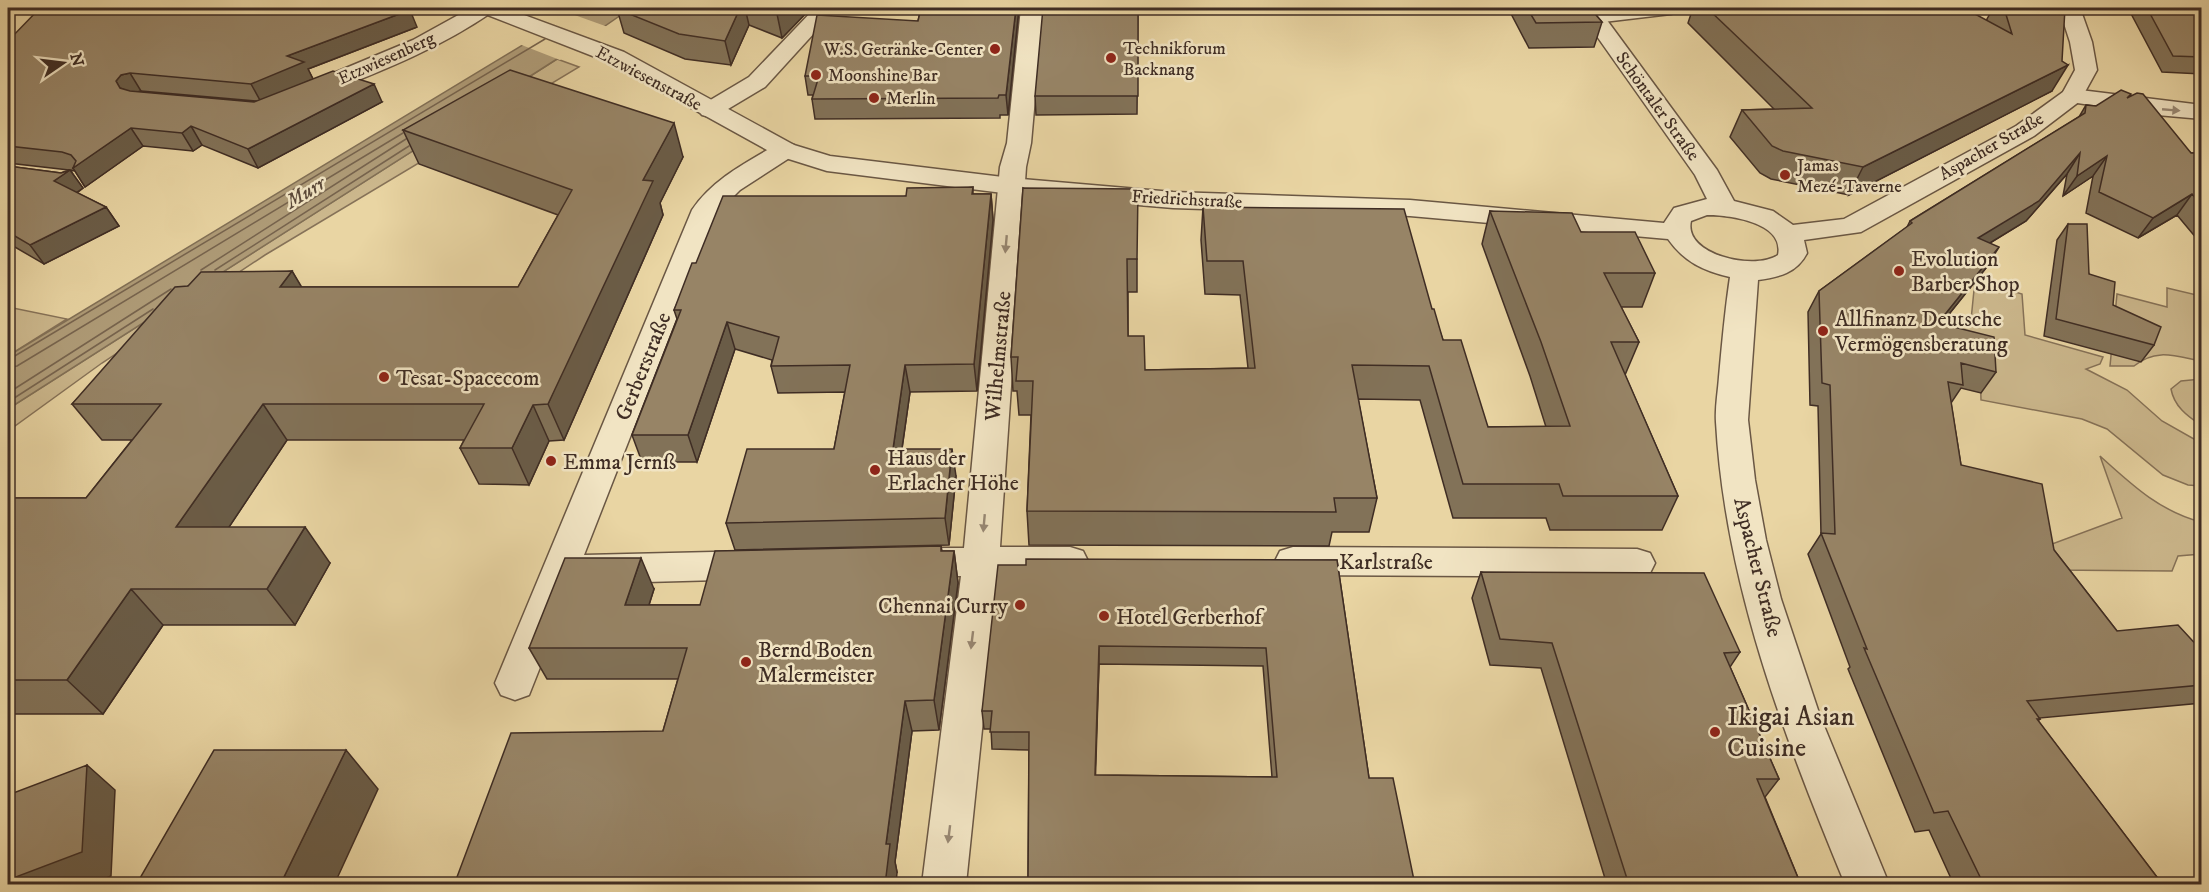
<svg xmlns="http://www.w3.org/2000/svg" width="2209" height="892" font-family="'IM FELL DW Pica',serif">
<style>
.green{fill:#ccb88d;stroke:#867258;stroke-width:1.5}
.water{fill:#af9c78;stroke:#827056;stroke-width:1.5}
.pier{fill:#e9d5a3}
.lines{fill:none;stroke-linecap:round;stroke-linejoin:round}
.shore{stroke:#77644e;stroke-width:1.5}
.minor-casing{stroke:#6a5744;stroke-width:3}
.tertiary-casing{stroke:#6a5744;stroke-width:3}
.minor{fill:#f1e4c3;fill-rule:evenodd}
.tertiary{fill:#f1e4c3;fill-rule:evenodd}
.wall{fill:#827258;stroke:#3f2d24;stroke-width:1.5;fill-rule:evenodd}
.shaded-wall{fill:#6a5c47;stroke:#3f2d24;stroke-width:1.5}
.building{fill:#978466;stroke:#3f2d24;stroke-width:1.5;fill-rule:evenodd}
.oneway{fill:#988874}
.poi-dot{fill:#8f2418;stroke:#f1e4c3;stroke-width:2}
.labels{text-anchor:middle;stroke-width:5;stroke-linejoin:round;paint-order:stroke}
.far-poi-label{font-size:18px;fill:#3f2d24;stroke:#f1e4c3;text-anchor:start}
.far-street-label{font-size:18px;fill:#3f2d24;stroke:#f1e4c3}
.far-water-label{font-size:20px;font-style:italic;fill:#5b4939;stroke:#f1e4c3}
.poi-label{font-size:22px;fill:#3f2d24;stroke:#f1e4c3;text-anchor:start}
.street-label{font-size:22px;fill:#3f2d24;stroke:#f1e4c3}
.near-poi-label{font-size:27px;fill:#3f2d24;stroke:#f1e4c3;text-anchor:start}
</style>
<rect width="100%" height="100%" fill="#e9d5a3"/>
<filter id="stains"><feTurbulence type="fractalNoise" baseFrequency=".00333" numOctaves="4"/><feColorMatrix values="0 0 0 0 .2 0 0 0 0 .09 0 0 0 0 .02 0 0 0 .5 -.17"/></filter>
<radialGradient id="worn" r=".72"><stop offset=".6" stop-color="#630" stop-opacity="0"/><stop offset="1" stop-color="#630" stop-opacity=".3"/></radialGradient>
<path class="green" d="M557,59L579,67L265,255L102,363L8,431V409Z
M1975,280L2022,294L2025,335L2103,357L2100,364L2086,369L2127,390L2162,421L2201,443V486L2188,485L2163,475L2107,429L2082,419L1981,400L1980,358L1931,346L1933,310L1971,320Z
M2167,288L2201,296V361C2175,356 2156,348 2134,366H2110L2117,294L2167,307Z
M8,307L67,319L8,356Z
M2201,379V425C2187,416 2174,406 2171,389L2181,381Z
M2100,456C2131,484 2159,511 2201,522V554L2178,556L2172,571L2051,570L2052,544L2122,518Z"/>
<path class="water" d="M584,8H631L557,59L8,409V356Z"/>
<path class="pier" d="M569,13L608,27L560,60L519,44Z"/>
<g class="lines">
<path class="shore" d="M201,270L406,139
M215,270L409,146
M8,360L545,39
M8,368L17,366L403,133
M8,393L171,289
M8,402L153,309"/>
<g class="minor-casing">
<path id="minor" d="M471,8H496L492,12C437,50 376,73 314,98L306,100L298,98L294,93L298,88L413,40Z
M815,8H837L765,87L718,115L710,117L702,115L698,110L702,105L749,77Z
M1021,8H1043L1031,143L1026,167L1000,547H1070L1083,551L1088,561L1083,571L1070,575H998L966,884H922L961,576H909L896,572L891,562L896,552L909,548H964L1000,167L1007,143Z
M1621,8H1682L1678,12L1671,14L1595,23L1587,22L1584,17L1587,12Z
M2072,89L2202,105V119L2157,115L2064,101L2060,96L2064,91Z
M785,142L794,145L798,150L794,155L740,190L718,212L584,555L756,551L769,555L774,565L769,575L756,579L573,584L529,695L515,700L501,695L495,683L692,210C712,180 745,163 776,145Z
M1293,547L1637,549L1650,553L1655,563L1650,573L1637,577L1293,575L1280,571L1275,561L1280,551Z"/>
</g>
<g class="tertiary-casing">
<path id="tertiary" d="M476,8H505L624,52L794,145L830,156L1011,178L1173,192L1410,200L1664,223L1674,208L1707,199L1695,175L1577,8H1598L1717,170L1734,201L1773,211L1793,225L1844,219L2016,126L2063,92L2075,70L2070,42L2059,8H2080L2092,42L2097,70L2080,101L2034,136L1861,232L1804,240L1807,253C1797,273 1779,277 1758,280L1748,420L1755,480L1766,540L1781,599L1820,716L1889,884H1845C1784,736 1725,584 1716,422C1715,407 1718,392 1719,377C1722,343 1725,310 1730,277C1704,271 1684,262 1668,239L1410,216L1173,208L1011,194L827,171L776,155L608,62L480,12ZM1707,215C1729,215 1785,222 1778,255C1755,271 1683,255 1691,221Z"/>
</g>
<use href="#minor" class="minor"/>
<use href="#tertiary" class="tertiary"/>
</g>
<path class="wall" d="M619,8H811L782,38L749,25L731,65L685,59L624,33L617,9Z
M921,8H1019L1008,115H1000V118L815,119L812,99L813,95H808L805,76L918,21Z
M1138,8L1137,114L1036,115L1035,96Z
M1508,8H1590L1602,22L1594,47L1529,48Z
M1693,8H1859L1861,9L1987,20V19L1991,12L1989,8H2065L2052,91L1849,195L1771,179L1760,173L1730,137L1742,110L1774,109L1688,23Z
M2128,8H2202V74L2162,72Z
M417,27L308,69L313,79L382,102L258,168L202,145L193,151L143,146L85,187L75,171L70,170L83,188L77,193L106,207L119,226L44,264L8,243V166L61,173L69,170L8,163V41ZM141,91L256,101L254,102L136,92Z
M2129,97L2191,153H2202V245L2177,215L2138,238L2086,213L2093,176L2063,196L2067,174L2026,221L1990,243L1986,268L1941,324L1996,372L1981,393L1961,388L1951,403L1961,465L2054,550L2117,631L2202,651V703L2039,718L2040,719L2038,721L2163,885H1954L1929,830L1915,832L1848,669L1850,667L1808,554L1821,534L1818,406L1810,405L1808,312L1819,291L1907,227L1910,221L2079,117L2086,105L2096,106Z
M403,130L683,157L660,203L663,215L564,440L549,441L529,485L479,484L460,448L464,440H287L229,527L330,563L295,625H163L103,714H8V498H86L132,440H102L72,404L188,286L292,271L301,287H518L558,215L419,164Z
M973,187V194H991L993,220L977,391L910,392L902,449L956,476L949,545L735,550L726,523L834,449L845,392L778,393L771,366L772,360L735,349L697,462H642L632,435L677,319L674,310L696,263L906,196Z
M1023,188L1137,259V292H1128V336L1145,370L1248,368L1240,295L1205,294L1201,240L1203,207L1432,309L1443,340L1488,427H1546L1530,376L1482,244L1490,211L1581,232L1655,273L1642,307H1621L1639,342L1625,375L1678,496L1662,530H1550L1546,518H1453L1420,400L1358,399L1377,498L1369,532H1332L1329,546L1029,545L1027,511L1031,415H1019L1017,391H1013L1011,357Z
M2068,224L2089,274L2113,305L2154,345L2141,362L2044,336L2057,240Z
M941,546L942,551H954L958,583L939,730L912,731L895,862L897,872L663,731L678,679H547L529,648L654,589L649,605H700Z
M1337,560L1369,778L1028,885L1029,750L992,749L991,729H984L982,711L1026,565ZM1099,664L1263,666L1272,777L1095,775Z
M1481,572L1740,652L1730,667L1779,779L1765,797L1801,885H1607L1541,668L1490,665L1472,598Z"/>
<path class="shaded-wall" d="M740,8H745L749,25L731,65L725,41Z
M783,8H811L782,38L777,14Z
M1016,8H1019L1008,115L1006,95Z
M410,10L417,27L308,69L313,79L261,102L251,84L287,56Z
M2068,65L2052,91L1849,195L1863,167Z
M130,73L141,91L132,93L120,88L116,81L121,75Z
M374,84L382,102L258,168L248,149Z
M674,123L683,157L660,203L663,215L564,440L548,404L643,180Z
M191,126L202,145L193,151L182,133Z
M131,128L143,146L85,187L73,168Z
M2080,153L2067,174L2026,221L1965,258L1978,238Z
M2107,156L2093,176L2063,196L2077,176Z
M70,170L83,188L67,199L54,181Z
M991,194L993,220L977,391L974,364Z
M2192,194L2177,215L2138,238L2153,218Z
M106,207L119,226L44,264L30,245Z
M1999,247L1986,268L1925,344L1938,323Z
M292,271L313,306L280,287Z
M727,322L735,349L697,462L688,435Z
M905,365L910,392L898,476L893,449Z
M263,404L287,440L205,563L176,527Z
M533,405L549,441L529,485L512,448Z
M952,449L956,476L949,545L945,518Z
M305,527L330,563L295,625L267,589Z
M954,551L958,583L939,730L934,700Z
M641,558L654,589L639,636L625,605Z
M131,589L163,625L103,714L67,680Z
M1099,646V664L1095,792V775Z
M905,701L912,731L895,862L897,872L896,885H885L886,844Z
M346,750L378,789L334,885H280Z
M87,765L115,790L111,876L89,885H8V880Z"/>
<path class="building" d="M40,8H405L410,10L287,56L304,62L251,84L130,73L121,75L116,81L120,88L130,91L254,102L333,71L374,84L248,149L191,126L182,133L131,128L73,168L76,161L71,155L62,152L8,146V41Z
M619,8H740L725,41L679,34L617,9Z
M761,8H783L777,14Z
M921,8H1016L1006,95H999L998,98L812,99L819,76H805L817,15L918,21Z
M1043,8H1138V96H1035Z
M1527,8H1590L1602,22L1536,23Z
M1707,8H1859L1861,9L1872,8H1964L2012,34L2004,8H2065L2062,61L2068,65L1863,167L1783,151L1772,146L1742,110L1812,108Z
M2147,8H2202V57L2173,56Z
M510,70L674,123L643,180L653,181L548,404L533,405L512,448H460L484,404H263L176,527H305L267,589H131L67,680H8V498H86L161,404H72L175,287L188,286L201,272L292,271L280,287H518L572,190L403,130Z
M2121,90L2131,94L2127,98L2137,93L2143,94L2191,153H2202V206L2192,194L2153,218L2099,192L2107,156L2077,176L2080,153L2039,201L1978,238L1999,247L1938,323L1994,337L1996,372L1961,363L1963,385L1948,382L1961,465L2042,484L2054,550L2117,631L2178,625L2202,651V685L2027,701L2040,719H2037L2163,885H1984L1948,811L1934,813L1864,648L1867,649L1821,533L1835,534L1830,385L1822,383L1819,291L1912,223L1910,221L2085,113L2086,105L2096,106Z
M8,166L61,173L70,170L54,181L106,207L30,245L8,232Z
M973,187L972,194H991L974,364L905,365L893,449H952L945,518L726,523L747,449H834L850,365L771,366L779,337L727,322L688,435H632L681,310H674L692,263H696L723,196H906L907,188Z
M1023,188L1138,189L1137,259H1127L1128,336H1144L1145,370L1255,368L1243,261H1207L1203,207L1404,209L1432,309H1434L1443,340H1461L1488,427L1570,426L1541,342L1490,211L1572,213L1581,232H1635L1655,273H1604L1639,342H1611L1678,496H1563L1559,484H1463L1429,366L1352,365L1377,498H1334L1336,512L1027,511L1033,381H1016L1018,357H1011Z
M2068,224H2087L2089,274L2115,282L2113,305L2161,327L2154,345L2056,319Z
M941,546V551H954L934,700L905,701L886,844H890L885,885H454L511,733L663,731L687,648H529L565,558H641L625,605H700L715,551Z
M1026,559L1337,560L1369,778H1393L1415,885H1028L1029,732H990L992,711H982L998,565H1026ZM1099,646L1266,648L1277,777L1095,775Z
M1481,572L1704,573L1740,652L1724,653L1779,779H1757L1801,885H1629L1552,643L1500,639Z
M214,750H346L280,885H136Z
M87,765L82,852L8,880V795Z"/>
<defs><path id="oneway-solid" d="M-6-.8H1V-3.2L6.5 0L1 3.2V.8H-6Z" transform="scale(1.5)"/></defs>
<g class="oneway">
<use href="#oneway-solid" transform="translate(2171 110) rotate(5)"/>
<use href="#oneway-solid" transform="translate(1006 244) rotate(95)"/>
<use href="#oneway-solid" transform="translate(984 523) rotate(95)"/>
<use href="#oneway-solid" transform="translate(972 640) rotate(97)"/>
<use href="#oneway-solid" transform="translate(949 834) rotate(97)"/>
</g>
<g class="poi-dot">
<circle cx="995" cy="49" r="6"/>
<circle cx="1111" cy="58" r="6"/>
<circle cx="816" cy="75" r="6"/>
<circle cx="874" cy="98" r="6"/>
<circle cx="1785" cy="175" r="6"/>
<circle cx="1899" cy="271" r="6"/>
<circle cx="1823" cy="331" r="6"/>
<circle cx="384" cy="377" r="6"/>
<circle cx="551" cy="461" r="6"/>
<circle cx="875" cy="470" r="6"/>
<circle cx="1020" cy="605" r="6"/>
<circle cx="1104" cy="616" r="6"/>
<circle cx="746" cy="662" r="6"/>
<circle cx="1715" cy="732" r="6"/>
</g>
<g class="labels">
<g class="far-poi-label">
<text x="1123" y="54">Technikforum<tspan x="1123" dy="21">Backnang</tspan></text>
<text x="983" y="55" text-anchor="end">W.S. Getränke-Center</text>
<text x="828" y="81">Moonshine Bar</text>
<text x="886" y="104">Merlin</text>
<text x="1797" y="171">Jamas<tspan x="1797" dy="21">Mezé-Taverne</tspan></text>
</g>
<g class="far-street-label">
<text transform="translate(386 58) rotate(-24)" y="6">Etzwiesenberg</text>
<text transform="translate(649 78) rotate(28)" y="6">Etzwiesenstraße</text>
<text transform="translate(1658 106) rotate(54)" y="6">Schöntaler Straße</text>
<text transform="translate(1991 146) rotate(-30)" y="6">Aspacher Straße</text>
<text transform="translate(1187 199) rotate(3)" y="6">Friedrichstraße</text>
</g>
<g class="far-water-label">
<text transform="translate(305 192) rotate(-32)" y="7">Murr</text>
</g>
<g class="poi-label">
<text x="1911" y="266">Evolution<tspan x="1911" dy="25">Barber Shop</tspan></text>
<text x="1835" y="326">Allfinanz Deutsche<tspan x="1835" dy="25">Vermögensberatung</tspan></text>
<text x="396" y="385">Tesat-Spacecom</text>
<text x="887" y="465">Haus der<tspan x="887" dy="25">Erlacher Höhe</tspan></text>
<text x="563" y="469">Emma Jernß</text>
<text x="1008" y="613" text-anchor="end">Chennai Curry</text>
<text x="1116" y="624">Hotel Gerberhof</text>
<text x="758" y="657">Bernd Boden<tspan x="758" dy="25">Malermeister</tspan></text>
</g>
<g class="street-label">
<text transform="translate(997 356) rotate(-85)" y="8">Wilhelmstraße</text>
<text transform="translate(642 366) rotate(-68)" y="8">Gerberstraße</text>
<text x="1386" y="569">Karlstraße</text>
<text transform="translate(1759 567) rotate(76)" y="8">Aspacher Straße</text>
</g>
<g class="near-poi-label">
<text x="1727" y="725">Ikigai Asian<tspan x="1727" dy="31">Cuisine</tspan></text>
</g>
</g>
<rect width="2209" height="892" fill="none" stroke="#e9d5a3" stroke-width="30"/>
<rect x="9" y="9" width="2191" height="874" fill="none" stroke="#3f2d24" stroke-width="3"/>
<rect x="15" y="15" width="2179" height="862" fill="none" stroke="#3f2d24" stroke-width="1.5"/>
<g transform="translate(63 63) rotate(76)" stroke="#f1e4c3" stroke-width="4.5" paint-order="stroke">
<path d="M0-4.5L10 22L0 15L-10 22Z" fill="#3f2d24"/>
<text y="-9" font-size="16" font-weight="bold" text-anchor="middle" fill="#3f2d24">N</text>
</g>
<rect width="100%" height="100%" filter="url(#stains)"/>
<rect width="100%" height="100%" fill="url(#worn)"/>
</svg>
